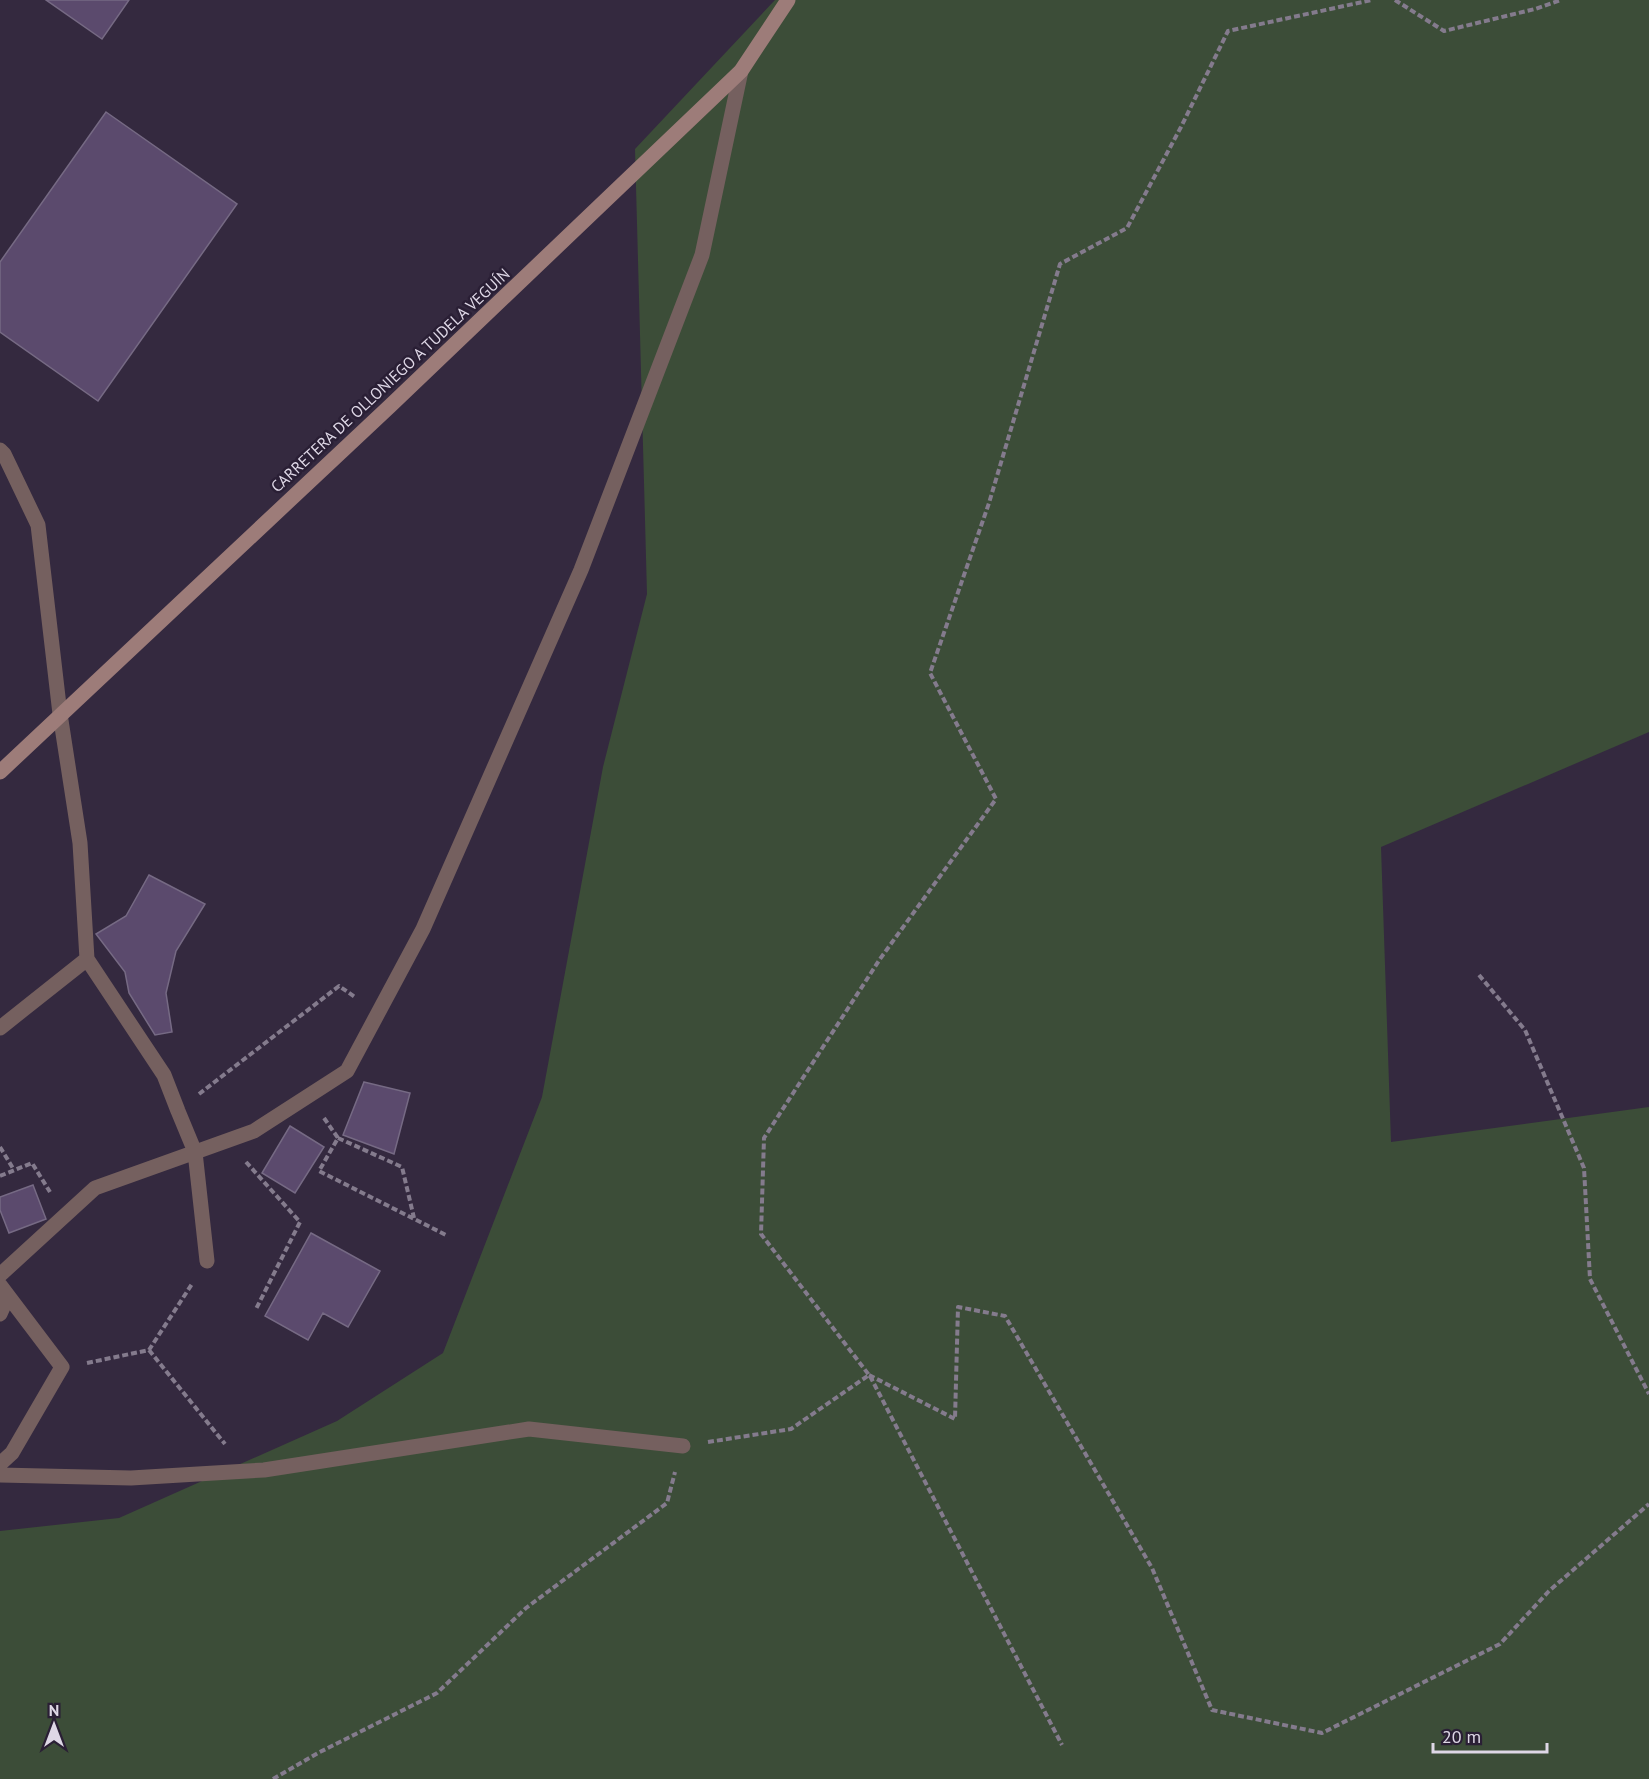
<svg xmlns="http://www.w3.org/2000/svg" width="1649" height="1779" font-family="'PT Sans',sans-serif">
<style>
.green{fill:#3c4d38}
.building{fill:#5b4a6d;stroke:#766a84;stroke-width:1.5}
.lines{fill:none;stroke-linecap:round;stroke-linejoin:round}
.path{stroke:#847b8d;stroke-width:4;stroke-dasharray:6 3;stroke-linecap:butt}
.street{stroke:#75605f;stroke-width:15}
.secondary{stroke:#9d7c79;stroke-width:15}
.labels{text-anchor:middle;stroke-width:5;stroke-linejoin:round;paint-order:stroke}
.street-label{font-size:16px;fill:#ded7e6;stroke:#2a1f35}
</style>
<rect width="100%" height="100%" fill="#34293f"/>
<path class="green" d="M775,0H1649V732L1381,847L1391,1142L1649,1107V1779H0V1531L119,1518L337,1421L443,1353L542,1097L603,767L647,594L635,149Z"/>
<path class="building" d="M46,0H129L102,39Z
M106,112L237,204L98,401L0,332V262Z
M149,875L205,904L176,951L166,993L172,1032L155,1035L129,993L125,972L96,934L126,916Z
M364,1082L410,1093L394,1154L343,1135Z
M290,1126L324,1147L295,1193L262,1173Z
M33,1185L46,1219L9,1233L0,1210V1197Z
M311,1233L380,1271L348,1327L323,1313L308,1340L265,1316Z"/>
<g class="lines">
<path class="path" d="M1395,0L1444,31L1535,9L1561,0
M1479,975L1525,1030L1584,1168L1590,1279L1649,1394
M199,1094L339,986L355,997
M324,1118L338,1138L319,1171L448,1236
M338,1138L402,1167L414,1218
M0,1147L14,1170
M246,1162L300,1222L256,1309
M0,1176L32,1163L50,1192
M149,1350L225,1444
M87,1363L149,1350L192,1284
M869,1375L955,1419L958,1307L1005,1316L1152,1568L1212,1710L1322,1733L1500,1644L1549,1591L1649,1504
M870,1376L1062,1745
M708,1442L791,1429L869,1375L761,1234L764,1138L880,959L996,799L930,673L989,503L1060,264L1127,228L1181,127L1228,31L1372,0
M273,1779L318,1753L437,1693L526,1608L667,1503L675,1472"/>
<path class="street" d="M0,450L4,454L38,525L60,714L80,843L87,959L164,1075L178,1111L195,1152L207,1261
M0,1028L87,959
M0,1275L95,1188L254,1131L347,1071L423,929L581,570L702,255L741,71
M0,1285L62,1367L12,1453L0,1464
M0,1314L8,1296
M0,1475L131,1478L264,1470L529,1429L683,1446"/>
<path class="secondary" d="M0,772L390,406L741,71L788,0"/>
</g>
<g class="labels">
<g class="street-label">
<text transform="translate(390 380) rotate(-43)" y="6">CARRETERA DE OLLONIEGO A TUDELA VEGUÍN</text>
</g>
</g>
<g transform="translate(54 1725)" stroke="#2a1f35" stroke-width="4.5" paint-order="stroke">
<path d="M0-4.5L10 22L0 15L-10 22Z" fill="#ded7e6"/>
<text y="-9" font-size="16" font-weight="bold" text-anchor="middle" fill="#ded7e6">N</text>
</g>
<path d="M1433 1743v9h114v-9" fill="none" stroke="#ded7e6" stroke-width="3"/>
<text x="1442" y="1743" font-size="18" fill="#ded7e6" stroke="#2a1f35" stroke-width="4.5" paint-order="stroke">20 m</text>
</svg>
